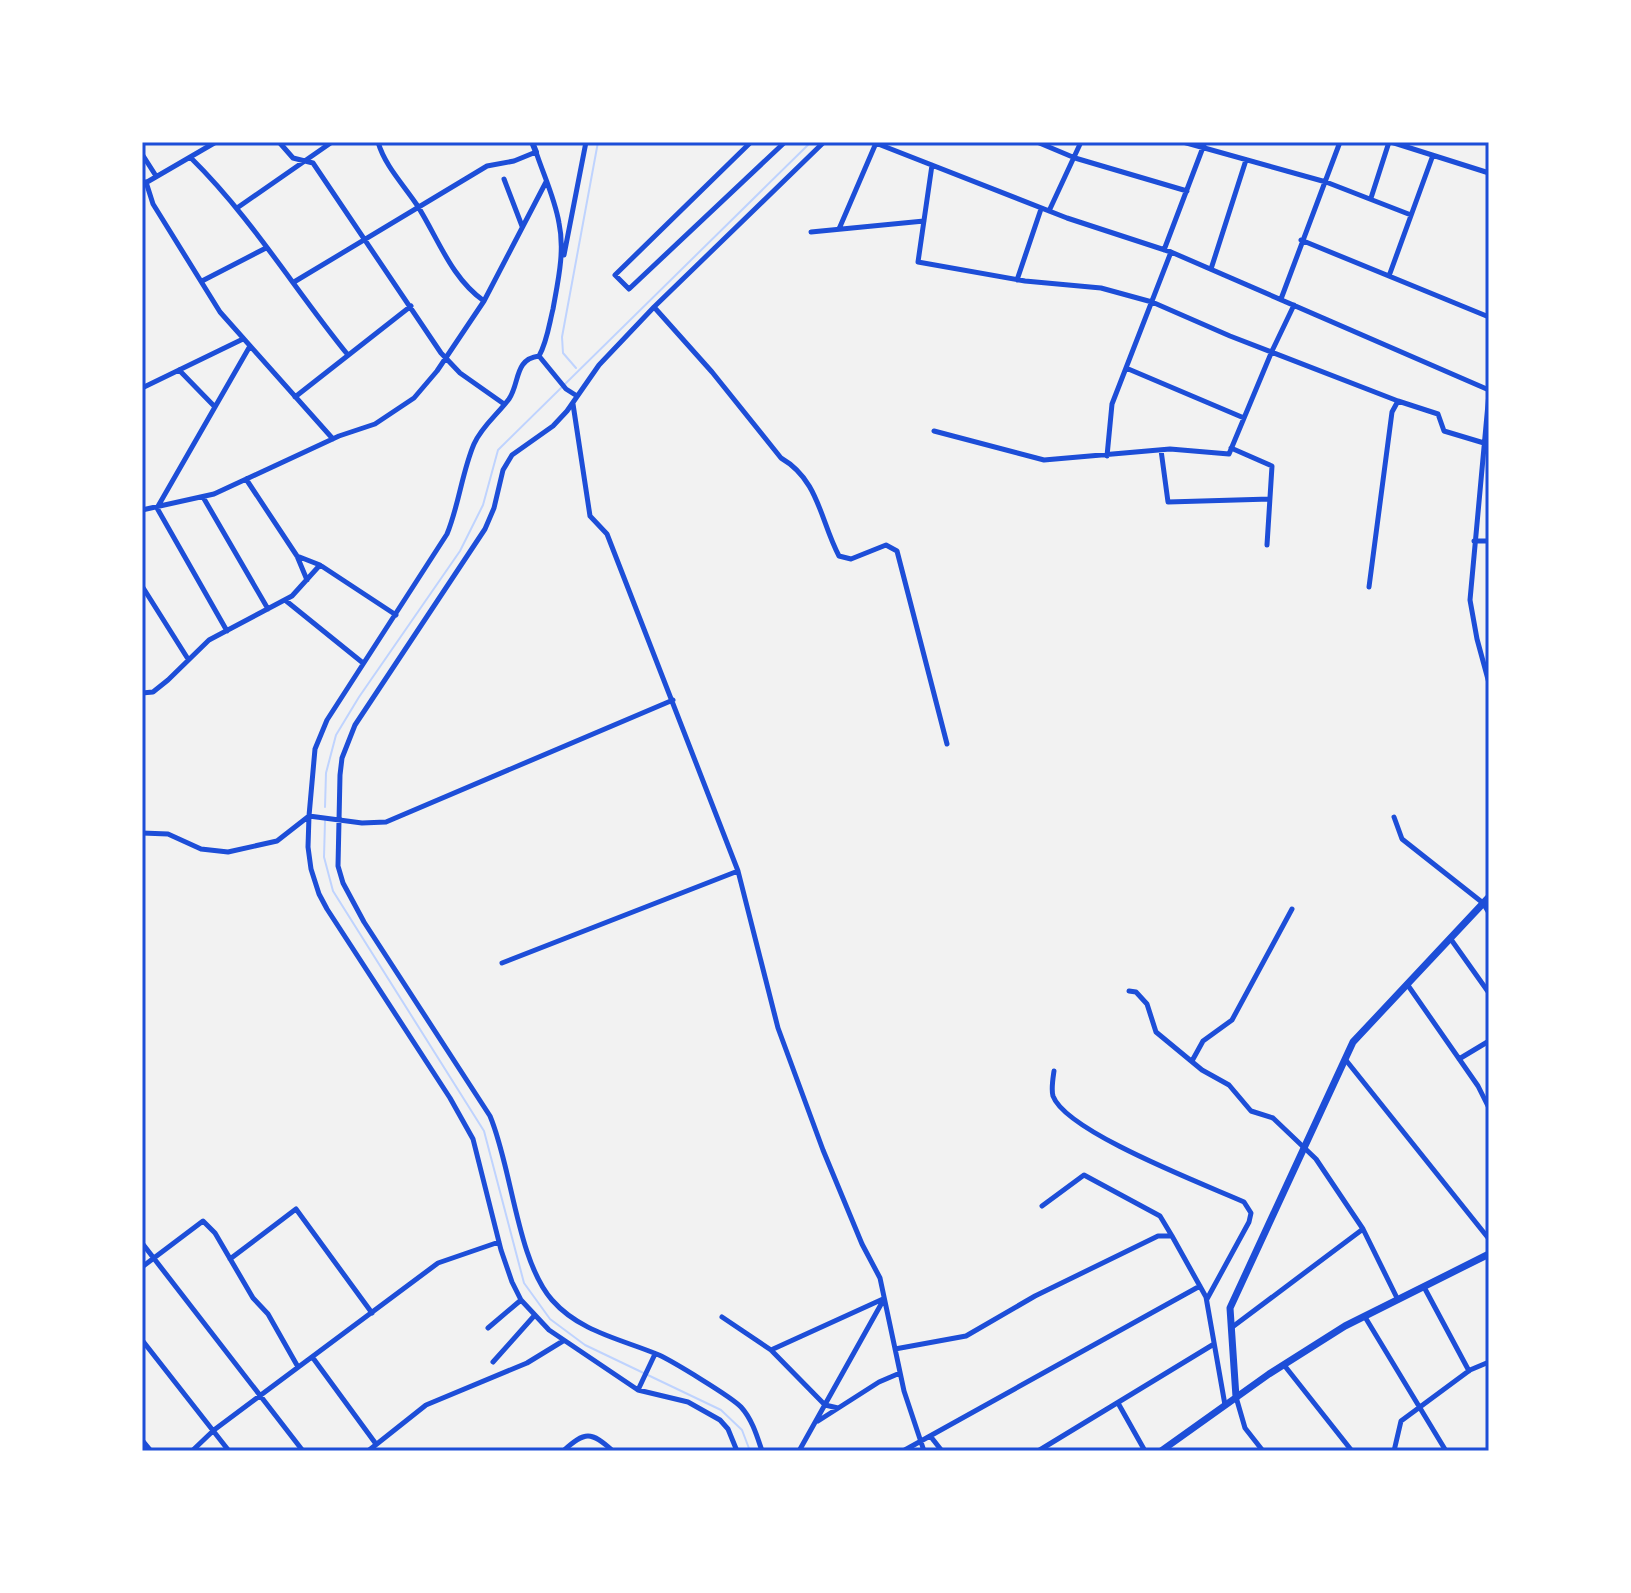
<svg xmlns="http://www.w3.org/2000/svg" width="1631" height="1593" font-family="Manrope,sans-serif">
<style>
.lines{fill:none;stroke-linecap:round;stroke-linejoin:round}
.stream{stroke:#bfd3fe;stroke-width:2}
.minor{stroke:#1d4ed8;stroke-width:5}
.tertiary{stroke:#1d4ed8;stroke-width:6}
.secondary{stroke:#1d4ed8;stroke-width:7}
.neatline{fill:none;stroke:#1d4ed8;stroke-width:3}
</style>
<rect width="100%" height="100%" fill="#f2f2f2"/>
<g class="lines">
<path class="stream" d="M576,368L563,353L562,337L598,142
M325,807L326,773L336,735L359,697L460,551L483,505L498,450L811,142
M325,821L324,857L333,891L484,1131L524,1283L550,1319L585,1345L721,1410L742,1430L750,1451"/>
<path class="minor" d="M279,142L293,158L313,163L441,353L460,373L504,404
M378,142C385,166 403,184 417,205C438,238 451,278 484,301
M751,142L615,275L629,289L785,142
M873,142L1067,218L1171,252L1489,390
M1037,142L1075,158L1187,191
M1183,142L1326,182L1411,215
M1391,142L1489,173
M142,154L156,176
M191,158C251,217 295,290 348,355
M932,165L918,262L1025,281L1101,288L1152,302L1230,336L1398,401L1392,412L1369,587
M504,179L522,226
M146,182L153,204L220,312L333,439
M142,185L216,142
M1371,198L1389,142
M237,208L332,142
M1049,211L1081,142
M839,229L876,143
M811,232L924,221
M1301,240L1489,317
M1164,250L1205,142
M564,255L586,142
M1211,269L1246,160
M1389,276L1433,155
M1017,280L1041,209
M202,281L266,248
M294,282L487,166L514,161L536,152C544,176 555,199 559,223C565,251 558,281 553,309C549,325 547,342 539,356
M1281,299L1340,142
M654,307L712,372L781,458C819,480 820,520 839,556L851,559L886,545L897,551L947,744
M1126,368L1244,418
M179,370L215,407
M142,388L243,339
M1489,393L1470,600L1477,639L1489,683
M577,396L566,389L539,356C514,359 520,383 509,399C498,414 482,426 474,444C462,472 459,505 447,534L327,720L315,749L309,816L308,847L311,869L319,894L327,909L450,1098L473,1139L501,1250L512,1282L521,1300L549,1330L638,1390L688,1402L720,1420L728,1429L737,1451
M295,397L411,306
M1398,401L1438,414L1444,431L1484,443
M573,404L590,516L607,534L738,871L778,1028L823,1150L862,1244L880,1278L904,1391L924,1451
M934,431L1044,460L1170,449L1229,454L1272,351L1294,305
M1231,448L1272,466L1267,545
M1161,450L1168,502L1270,499
M1107,456L1112,404L1171,252
M246,479L297,556L307,580
M203,497L268,609
M142,510L214,494L339,436L375,424L414,398L437,371L484,301L546,182
M1474,541H1489
M297,556L320,565
M142,586L188,659
M285,600L363,663
M227,631L157,508L250,346
M142,693L153,692L168,680L209,640L292,596L320,565L396,615
M1394,817L1402,839L1483,903L1489,913
M142,833L168,834L201,849L228,852L277,841L309,816L362,823L386,822L673,700
M1450,938L1489,993
M502,963L738,871
M1407,984L1478,1086L1489,1108
M1129,991L1136,992L1147,1004L1156,1032L1202,1070L1229,1085L1251,1111L1273,1118L1316,1159L1363,1229L1398,1300
M1345,1059L1489,1239
M1459,1059L1489,1041
M1192,1061L1203,1041L1232,1020L1292,909
M1054,1071C1053,1078 1051,1089 1053,1096C1066,1132 1206,1185 1244,1202L1251,1213L1249,1222L1207,1299
M1042,1206L1084,1175L1160,1216L1172,1236L1206,1297L1225,1405
M142,1243L303,1451
M230,1259L296,1209L372,1313
M142,1267L203,1221L215,1233L253,1298L268,1314L298,1367
M1424,1287L1469,1371
M722,1317L771,1350L825,1405L838,1408
M1365,1317L1446,1451
M488,1328L521,1300
M1231,1328L1363,1229
M142,1340L229,1451
M895,1349L966,1336L1035,1296L1158,1236H1171
M771,1350L883,1299
M313,1358L376,1444
M493,1362L534,1316
M1284,1365L1352,1451
M638,1390L655,1354
M1236,1397L1245,1428L1263,1451
M1118,1403L1145,1451
M818,1421L879,1382L900,1373
M931,1437L942,1451
M142,1440L151,1451
M192,1451L214,1430L438,1263L499,1242
M368,1451L426,1405L527,1363L563,1341
M563,1451C585,1431 591,1431 613,1451
M762,1451C757,1436 752,1419 741,1407C732,1397 672,1361 659,1355C621,1339 580,1332 552,1300C517,1260 512,1168 490,1116L364,922L343,883L338,866L340,775L342,758L355,725L485,529L494,508L503,470L512,455L553,426L567,411L599,365L654,307L824,142
M799,1451L884,1299
M903,1451L1200,1286
M1038,1451L1214,1344
M1394,1451L1401,1421L1470,1370L1489,1362"/>
<path class="tertiary" d="M532,142L536,152"/>
<path class="secondary" d="M1236,1397L1230,1308L1353,1042L1489,897
M1161,1451L1269,1374L1345,1326L1489,1254"/>
</g>
<rect width="1631" height="1593" fill="none" stroke="#ffffff" stroke-width="288"/>
<rect x="144" y="144" width="1343" height="1305" class="neatline"/>
</svg>
